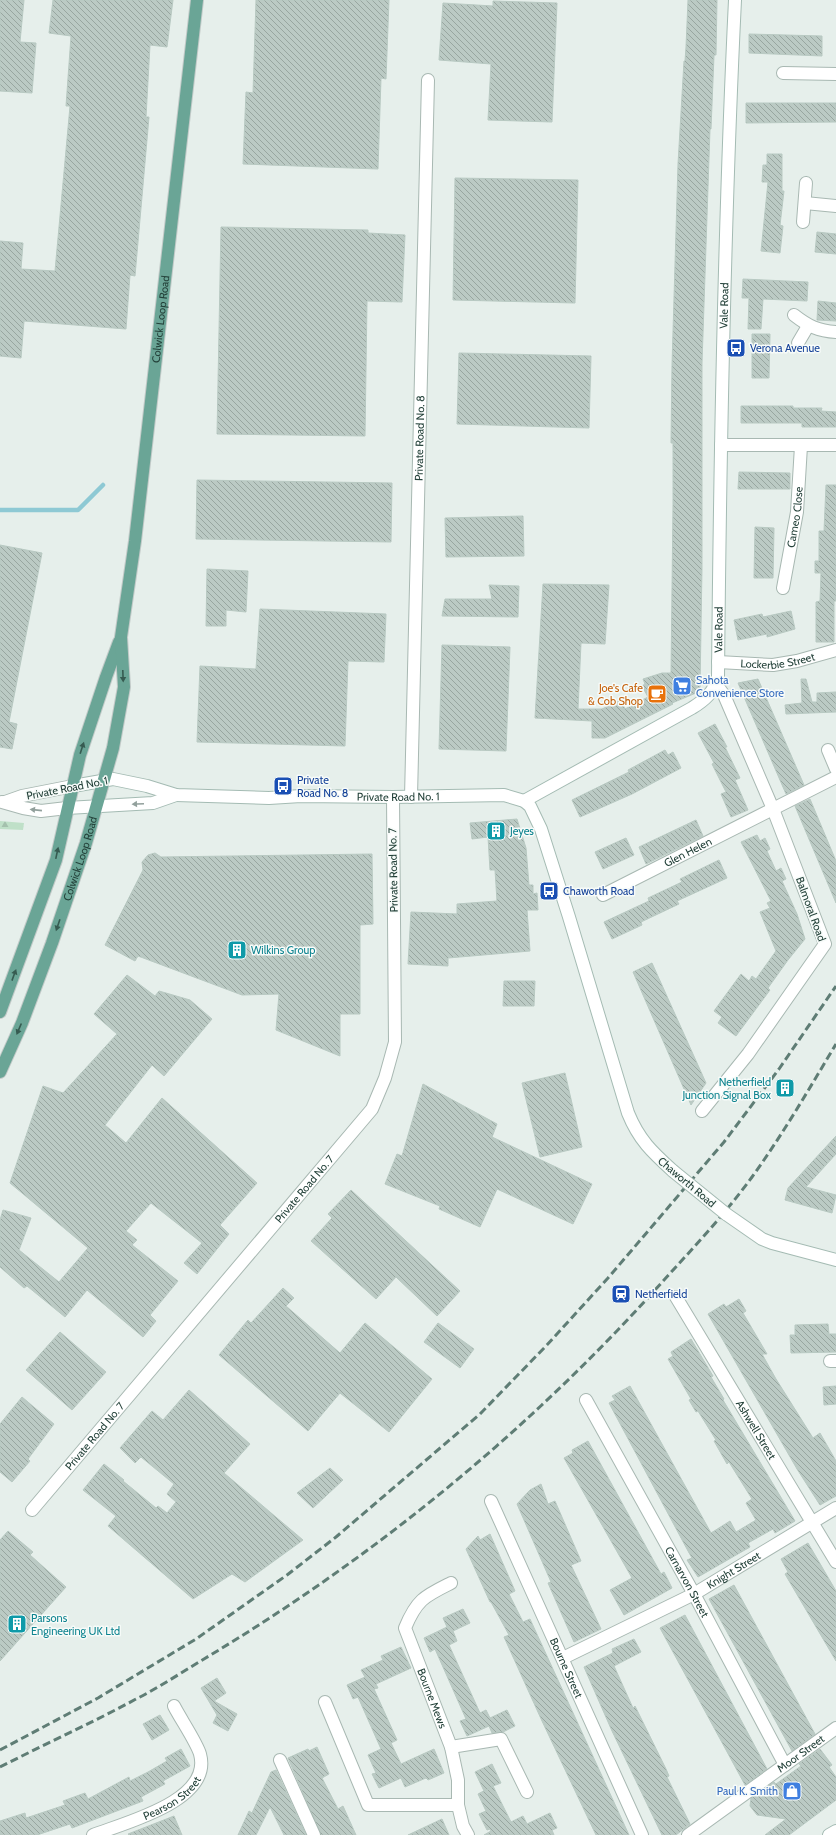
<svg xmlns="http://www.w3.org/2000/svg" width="836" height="1835" font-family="Cabin,sans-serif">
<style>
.forest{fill:url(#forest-firs)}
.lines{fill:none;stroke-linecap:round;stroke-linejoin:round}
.stream{stroke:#8ec9d4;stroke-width:4.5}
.building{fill:url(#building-back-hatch);stroke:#b8c9c2}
.street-casing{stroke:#a8b8b2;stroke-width:14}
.secondary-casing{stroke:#a4bbb3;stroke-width:14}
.primary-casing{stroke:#c2cac8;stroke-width:14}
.street{stroke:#fff;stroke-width:12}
.secondary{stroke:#fff;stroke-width:12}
.primary{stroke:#6aa596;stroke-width:12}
.rail{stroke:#5f7d75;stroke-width:3;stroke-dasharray:8 4;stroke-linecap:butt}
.secondary-bridge-casing{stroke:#a4bbb3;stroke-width:14;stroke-linecap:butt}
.secondary-bridge{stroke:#fff;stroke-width:12}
.oneway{fill:#365b51}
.oneway2{fill:#92a09c}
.labels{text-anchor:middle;stroke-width:3;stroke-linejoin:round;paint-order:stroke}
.street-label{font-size:11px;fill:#24423a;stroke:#f7fbf9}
.transit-label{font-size:11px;fill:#164399;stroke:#f7fbf9;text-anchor:start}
.shop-label{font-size:11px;fill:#366cbe;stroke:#f7fbf9;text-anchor:start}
.food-label{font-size:11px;fill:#c56008;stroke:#f7fbf9;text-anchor:end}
.culture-label{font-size:11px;fill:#0d838f;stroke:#f7fbf9;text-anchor:start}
</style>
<defs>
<pattern id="forest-firs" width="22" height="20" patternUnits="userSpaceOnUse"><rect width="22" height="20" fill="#bfe0c8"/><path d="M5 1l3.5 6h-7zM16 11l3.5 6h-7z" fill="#a4c1ad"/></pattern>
<pattern id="building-back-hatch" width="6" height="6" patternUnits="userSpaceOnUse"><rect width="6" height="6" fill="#bbcac4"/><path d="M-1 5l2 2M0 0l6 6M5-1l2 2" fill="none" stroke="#98a6a0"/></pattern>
</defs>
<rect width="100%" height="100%" fill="#e6efeb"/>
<path class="forest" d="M0,821L24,823L23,830L0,829Z"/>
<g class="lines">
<path class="stream" d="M0,510H78L103,485"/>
</g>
<path class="building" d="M0,0H24L20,42L36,43L32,93L0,91Z
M53,0H173L167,47L150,45L146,117H149L135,276L130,275L126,329L24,321L21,358L0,356V241L23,243L21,269L55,271L70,106H66L71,36L49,33Z
M256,0H389L386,79L381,78L378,169L243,164L246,92L253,93Z
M688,0H717L716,55H714L711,129H710L702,363V567L700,688L696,693L672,703L673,704L605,738H592V721L535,718L543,584L609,585L605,644L581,643L578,709H602L621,700L625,709L648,697L642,686L645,684L643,679L662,673H671L673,505V443H671L672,365L678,164L684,61H685L686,47Z
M493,1L557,3L552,122L488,120L491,64L439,60L443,3L493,6Z
M749,34L822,36V56L749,53Z
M746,103H836V122L746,123Z
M767,154H782V191H784L780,225L783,226L780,253L761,251L768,182H762L763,165H767Z
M455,178L578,180L575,303L453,300Z
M221,227L368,230V233L405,235L402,302L367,301L365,436L217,434Z
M817,232L836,234V254L815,252Z
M743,279L808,282L807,301L763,299L761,329H748L749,298H742Z
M818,301L836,303V321L817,320Z
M752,334H770L769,378H752Z
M459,353L591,356L589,428L457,424Z
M741,406H793V408H822L821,411L836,412V427H802V423H741Z
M739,472L790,473V489H738Z
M197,480L392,483L391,542L196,539Z
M826,485H836V601H834V642H816V602L820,601L821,573H815V561H819V531H824Z
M523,516L524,556L446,557L445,518Z
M755,527L774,528L773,578H754Z
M0,545L42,553L9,722L17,724L12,749L0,747Z
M207,569L248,571L246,612L226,610V626H206Z
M489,585L519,586L518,617L442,616L445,599H492Z
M260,609L386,614L384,662L348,661L345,746L197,742L200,666L256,669Z
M791,611L795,629L767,637V634L738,640L734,620L762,614L763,617Z
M442,645L510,647L506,751L439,749Z
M758,679L804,785L786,794L738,683Z
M801,679H806L812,702H817V693L836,692V712L786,714L785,705L802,703Z
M715,724L727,747H725L740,778L735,780L748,810L731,817L721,794L726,792L712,764L714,763L698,733Z
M665,750L668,755L673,752L681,768L632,794L580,817L572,800L629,772L628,770Z
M810,799L836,861V903L795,806Z
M517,819L526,848L529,885H533V894L537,893L538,910H527L530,951L448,958V966L408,964L411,912L457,914V904L497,901L495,870H490L488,837L472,839L470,823Z
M696,820L703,836L646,864L639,847Z
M757,835L760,841L765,838L770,849L767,851L776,871L781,868L786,879L782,881L797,914L805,939L788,960L768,988L770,990L736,1036L718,1023L722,1017L714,1011L741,974L749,981L752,976L756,979L776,951L760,912L770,908L767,903L771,901L741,842Z
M626,838L634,855L603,869L595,852Z
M155,853L161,857L372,854L373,924L360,925V1014H340V1056L276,1030L279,994L242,995L138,956L135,961L105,945L143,870L142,862L148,855Z
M719,860L727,878L677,901L679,904L641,922L642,925L612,939L604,922L649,901L648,898L682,882L680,879Z
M652,963L706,1083L691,1105L633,972Z
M127,975L155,996L159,991L190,1000L212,1019L164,1076L152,1065L105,1125L126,1143L162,1098L257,1183L220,1225L229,1234L197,1274L184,1263L202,1243L151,1203L126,1231L137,1240L132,1245L178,1281L150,1315L156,1321L143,1337L87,1290L65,1317L27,1286L24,1288L0,1267V1220L3,1210L31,1218L19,1250L59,1282L88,1248L10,1183L43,1086L63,1093L117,1034L94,1014Z
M504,981H535L534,1006H503Z
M565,1073L582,1147L540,1157L522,1083Z
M423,1084L497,1124L492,1137L592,1184L573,1224L497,1189L480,1227L439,1209L440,1206L385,1184L397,1154L402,1156Z
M836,1136V1154L806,1187L836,1195L832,1213L785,1200L788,1188Z
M351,1190L460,1291L437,1316L396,1277L376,1299L311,1241L332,1218L328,1214Z
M283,1288L294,1298L286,1306L340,1353L365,1323L432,1379L389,1432L340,1393L308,1431L219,1355L248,1320L251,1323Z
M739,1299L746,1311L743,1313L767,1354H762L776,1379L813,1438L820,1433L836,1461V1496L820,1505L797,1469L708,1314L724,1304L726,1307Z
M438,1323L474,1349L460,1368L424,1342Z
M828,1324L829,1334H836V1352L791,1353L790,1335H795V1325Z
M60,1332L106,1372L72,1410L26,1370Z
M691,1339L713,1376L711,1377L724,1399L723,1400L795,1521L775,1533L773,1529L748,1543L750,1547L698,1577L687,1560L692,1558L688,1551L609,1403L615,1400L612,1396L630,1386L711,1533L730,1521L736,1532L756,1520L746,1503L752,1499L729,1462L727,1464L714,1441L716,1440L698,1411L696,1412L689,1400L691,1399L668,1359L673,1356L671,1352Z
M836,1386V1404L824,1405L823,1387Z
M189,1390L250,1444L224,1473L303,1540L245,1582L232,1574L193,1599L108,1526L116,1516L83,1490L104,1464L124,1480L123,1481L156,1508L158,1506L167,1513L176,1502L167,1494L174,1484L141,1457L135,1463L120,1448L152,1411L163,1420Z
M22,1397L54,1424L28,1459L30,1461L12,1482L0,1472V1424Z
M588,1441L661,1574L664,1572L672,1588L624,1615L610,1590L632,1578L564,1458L573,1453L572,1450Z
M330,1468L343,1480L313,1508L297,1493Z
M541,1484L548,1504L555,1501L581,1561L571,1565L601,1629L574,1642L548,1583L551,1582L517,1504L530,1490Z
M8,1531L33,1552L30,1555L66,1587L0,1661V1540Z
M490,1534L515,1591L509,1594L523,1622L530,1619L629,1835H596L542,1721L504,1637L509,1635L491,1602H490L466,1549L478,1536L480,1540Z
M808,1543L836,1591V1661L785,1574L788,1572L781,1559Z
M734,1585L815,1734L792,1751L709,1599Z
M463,1609L470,1623L453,1631L457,1641L449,1645L480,1713L486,1710L490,1718L507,1710L515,1726L503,1732L492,1733L489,1726L467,1736L460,1721L466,1719L435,1649L430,1652L424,1638L447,1627L443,1618Z
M685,1615L767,1769L745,1785L660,1628Z
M634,1639L641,1652L614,1666L633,1708L635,1706L666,1769L669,1776L667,1777L690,1824L676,1835H662L612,1731L584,1667L613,1653L612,1649Z
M401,1647L411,1668L376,1684L378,1688L374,1689L397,1740L391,1743L401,1764L434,1749L444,1773L428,1780L426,1778L405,1787L401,1778L379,1788L372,1774L376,1773L368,1755L381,1749L358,1697L353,1699L347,1685L365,1677L361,1670L383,1660L381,1656Z
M217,1678L226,1693L214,1701L237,1714L228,1731L213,1723L217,1715L201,1688Z
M160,1715L169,1730L152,1740L143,1724Z
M317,1747L329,1774L322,1778L338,1809L343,1806L356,1835H321L288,1758L308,1749L309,1751Z
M181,1749L190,1766L163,1781L165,1784L141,1797L143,1801L72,1828L70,1824L37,1835H0V1821L25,1813L26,1818L65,1805L63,1801L85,1793L88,1799L129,1777L130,1781L148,1772L167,1761L165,1758Z
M820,1749L832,1765L829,1767L836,1777V1800L789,1835H765L786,1819L757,1815L750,1806L751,1798L774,1782L776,1784L801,1766L799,1764Z
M492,1764L501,1783L493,1786L511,1822L523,1816L527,1824L550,1813L557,1828L552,1830L554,1835H484L491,1831L490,1829L487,1830L479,1814L486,1811L478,1794L493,1786L484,1791L475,1772Z
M276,1770L306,1835H284L270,1807L256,1835H238L249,1811L252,1813L271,1772Z
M174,1816L182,1835H129L128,1834Z
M442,1819L449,1835H408Z"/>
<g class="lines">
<g class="street-casing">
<g id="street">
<path d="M783,73L836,74"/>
<path d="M805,203L836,206"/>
<path d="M803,222L806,183"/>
<path d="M794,315C808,326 818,331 836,332"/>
<path d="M798,343L808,326"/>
<path d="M721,445H836"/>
<path id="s1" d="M783,588L797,512L801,446"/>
<path id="s2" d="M718,662L773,665L797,661L836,650"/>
<path d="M828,750L836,769"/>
<path id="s3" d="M411,797L428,80"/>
<path d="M2,802L23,808L41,811L67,808"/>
<path d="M5,802L22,796L73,786"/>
<path id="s4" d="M603,895L836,777"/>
<path d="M702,1111L748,1054L825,944L773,809L724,695L716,684"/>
<path id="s5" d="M676,1297L836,1562"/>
<path d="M830,1361H836"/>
<path id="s6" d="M586,1400L694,1594L785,1765"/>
<path id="s7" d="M491,1501L642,1835"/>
<path id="s8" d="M32,1510L372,1109L385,1078L395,1042L393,797"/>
<path id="s9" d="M451,1583C425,1596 417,1599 405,1628L451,1747L458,1780V1805L463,1826L468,1835"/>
<path id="s10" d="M563,1658L694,1594L836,1508"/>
<path d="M325,1702L368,1805H458"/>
<path d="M451,1747L501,1739L527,1792"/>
<path d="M280,1760L314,1835"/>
<path id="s11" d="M93,1835C124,1823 213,1801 200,1754C197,1743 180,1718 174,1706"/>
<path id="s12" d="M688,1835L836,1728"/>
</g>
</g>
<g class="secondary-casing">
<g id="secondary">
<path id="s13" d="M73,786L113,779L147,786L176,795L269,798L301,796L393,797L504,795L524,801L530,806L541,829L569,917L628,1113C639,1140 652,1152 673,1171"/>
<path id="s14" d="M524,801L692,708C705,700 714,692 718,677C720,451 724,226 735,0"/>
<path d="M67,808L153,803L176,795"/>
<path d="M726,1214L762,1239L772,1243L836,1260"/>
<path d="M829,1835L836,1831"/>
</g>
</g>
<g class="primary-casing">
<g id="primary">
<path d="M0,1012L56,860L80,755L106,677L119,642"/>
<path id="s15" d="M0,1072L22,1023L52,943L86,843L113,748L124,687L121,637L135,541L197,0"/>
</g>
</g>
<use href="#street" class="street"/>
<use href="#secondary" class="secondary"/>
<use href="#primary" class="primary"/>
<path class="rail" d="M0,1750L98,1698L196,1639L287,1575L336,1537L480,1414L546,1346L608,1278L724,1142L779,1069L836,986
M0,1767C45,1744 92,1723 136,1699C160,1687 182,1672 204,1659C376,1556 531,1429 664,1280C694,1247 725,1214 752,1177C783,1134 809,1089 836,1044"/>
<g class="secondary-bridge-casing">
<path id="secondary-bridge" d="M673,1171L726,1214"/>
</g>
<use href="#secondary-bridge" class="secondary-bridge"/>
</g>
<defs><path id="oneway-solid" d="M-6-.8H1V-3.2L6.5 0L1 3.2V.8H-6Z"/></defs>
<g class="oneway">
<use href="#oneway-solid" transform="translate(123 676) rotate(88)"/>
<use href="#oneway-solid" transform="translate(82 748) rotate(-72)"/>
<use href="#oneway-solid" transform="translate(57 853) rotate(-78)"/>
<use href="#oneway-solid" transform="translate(58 925) rotate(109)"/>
<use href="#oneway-solid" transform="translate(14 975) rotate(-70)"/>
<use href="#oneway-solid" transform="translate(19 1029) rotate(113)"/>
</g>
<g class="oneway2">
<use href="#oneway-solid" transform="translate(138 804) rotate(177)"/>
<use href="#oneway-solid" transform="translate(36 810) rotate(-174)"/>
</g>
<defs>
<g id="bus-square" transform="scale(1)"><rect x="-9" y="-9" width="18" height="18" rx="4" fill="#1a4fb4" stroke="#f7fbf9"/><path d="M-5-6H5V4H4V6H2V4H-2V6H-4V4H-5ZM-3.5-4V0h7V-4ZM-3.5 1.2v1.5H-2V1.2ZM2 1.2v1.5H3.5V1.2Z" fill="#fff"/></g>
<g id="supermarket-square" transform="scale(1)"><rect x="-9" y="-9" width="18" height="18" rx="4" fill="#3f7fe0" stroke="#f7fbf9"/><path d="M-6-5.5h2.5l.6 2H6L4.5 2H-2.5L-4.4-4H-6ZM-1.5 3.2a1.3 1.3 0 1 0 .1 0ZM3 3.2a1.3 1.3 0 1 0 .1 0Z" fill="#fff"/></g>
<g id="cafe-square" transform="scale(1)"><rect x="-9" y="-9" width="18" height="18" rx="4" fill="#e8710a" stroke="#f7fbf9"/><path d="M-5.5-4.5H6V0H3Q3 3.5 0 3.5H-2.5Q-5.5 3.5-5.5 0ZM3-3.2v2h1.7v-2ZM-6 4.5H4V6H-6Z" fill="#fff"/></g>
<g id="building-square" transform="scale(1)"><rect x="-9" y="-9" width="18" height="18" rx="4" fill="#0f9aa8" stroke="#f7fbf9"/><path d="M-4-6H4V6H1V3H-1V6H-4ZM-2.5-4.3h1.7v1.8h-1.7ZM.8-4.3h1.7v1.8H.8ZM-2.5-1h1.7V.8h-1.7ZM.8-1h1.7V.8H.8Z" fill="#fff"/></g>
<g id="station-square" transform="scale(1)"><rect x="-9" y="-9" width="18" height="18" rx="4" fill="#1a4fb4" stroke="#f7fbf9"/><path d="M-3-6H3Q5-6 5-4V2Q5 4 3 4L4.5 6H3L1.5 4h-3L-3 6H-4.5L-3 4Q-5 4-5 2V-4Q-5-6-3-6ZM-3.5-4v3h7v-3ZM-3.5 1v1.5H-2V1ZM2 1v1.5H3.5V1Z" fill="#fff"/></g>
<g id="shop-square" transform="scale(1)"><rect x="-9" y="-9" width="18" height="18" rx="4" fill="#3f7fe0" stroke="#f7fbf9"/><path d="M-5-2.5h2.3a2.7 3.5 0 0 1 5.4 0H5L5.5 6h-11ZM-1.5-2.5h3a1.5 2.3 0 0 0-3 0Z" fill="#fff"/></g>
</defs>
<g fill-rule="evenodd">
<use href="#bus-square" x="736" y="348"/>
<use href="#supermarket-square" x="682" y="686"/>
<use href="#cafe-square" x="657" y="694"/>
<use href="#bus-square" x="283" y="786"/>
<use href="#building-square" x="496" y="831"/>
<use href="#bus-square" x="549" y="891"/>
<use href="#building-square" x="237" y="950"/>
<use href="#building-square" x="785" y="1088"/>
<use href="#station-square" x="621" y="1294"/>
<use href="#building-square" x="17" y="1624"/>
<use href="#shop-square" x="792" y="1791"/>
</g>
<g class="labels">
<g class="street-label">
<text dy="4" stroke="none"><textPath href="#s14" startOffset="605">Vale Road</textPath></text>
<text dy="4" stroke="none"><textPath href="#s15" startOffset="776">Colwick Loop Road</textPath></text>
<text dy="4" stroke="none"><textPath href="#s3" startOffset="359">Private Road No. 8</textPath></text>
<text dy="4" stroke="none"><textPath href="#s1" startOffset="72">Cameo Close</textPath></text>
<text dy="4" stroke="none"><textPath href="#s14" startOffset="281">Vale Road</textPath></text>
<text dy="4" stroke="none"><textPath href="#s2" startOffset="60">Lockerbie Street</textPath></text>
<text transform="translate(67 788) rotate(-11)" y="4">Private Road No. 1</text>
<text dy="4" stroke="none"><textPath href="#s13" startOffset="328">Private Road No. 1</textPath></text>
<text dy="4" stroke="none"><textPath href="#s4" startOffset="95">Glen Helen</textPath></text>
<text dy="4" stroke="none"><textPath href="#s15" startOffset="228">Colwick Loop Road</textPath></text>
<text transform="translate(393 870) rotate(-91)" y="4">Private Road No. 7</text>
<text transform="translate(811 909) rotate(70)" y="4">Balmoral Road</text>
<text transform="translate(687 1182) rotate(40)" y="4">Chaworth Road</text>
<text dy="4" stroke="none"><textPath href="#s8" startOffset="421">Private Road No. 7</textPath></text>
<text dy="4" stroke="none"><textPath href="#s5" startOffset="155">Ashwell Street</textPath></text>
<text dy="4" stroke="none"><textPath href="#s8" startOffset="97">Private Road No. 7</textPath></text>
<text dy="4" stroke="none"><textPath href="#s10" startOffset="192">Knight Street</textPath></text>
<text dy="4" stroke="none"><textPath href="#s6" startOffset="208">Carnarvon Street</textPath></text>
<text dy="4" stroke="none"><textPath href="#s7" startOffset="183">Bourne Street</textPath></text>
<text dy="4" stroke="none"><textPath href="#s9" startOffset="142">Bourne Mews</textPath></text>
<text dy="4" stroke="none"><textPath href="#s12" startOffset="139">Moor Street</textPath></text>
<text dy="4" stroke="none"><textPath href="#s11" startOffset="88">Pearson Street</textPath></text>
</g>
<g class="transit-label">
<text x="750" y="352">Verona Avenue</text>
<text x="297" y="784">Private<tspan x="297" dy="13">Road No. 8</tspan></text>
<text x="563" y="895">Chaworth Road</text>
<text x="635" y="1298">Netherfield</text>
</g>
<g class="shop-label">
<text x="696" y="684">Sahota<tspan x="696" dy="13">Convenience Store</tspan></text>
<text x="778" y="1795" text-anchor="end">Paul K. Smith</text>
</g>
<g class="food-label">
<text x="643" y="692">Joe's Cafe<tspan x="643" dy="13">&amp; Cob Shop</tspan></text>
</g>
<g class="culture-label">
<text x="510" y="835">Jeyes</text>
<text x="251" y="954">Wilkins Group</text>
<text x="771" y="1086" text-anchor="end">Netherfield<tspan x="771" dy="13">Junction Signal Box</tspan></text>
<text x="31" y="1622">Parsons<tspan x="31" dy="13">Engineering UK Ltd</tspan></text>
</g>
</g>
</svg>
